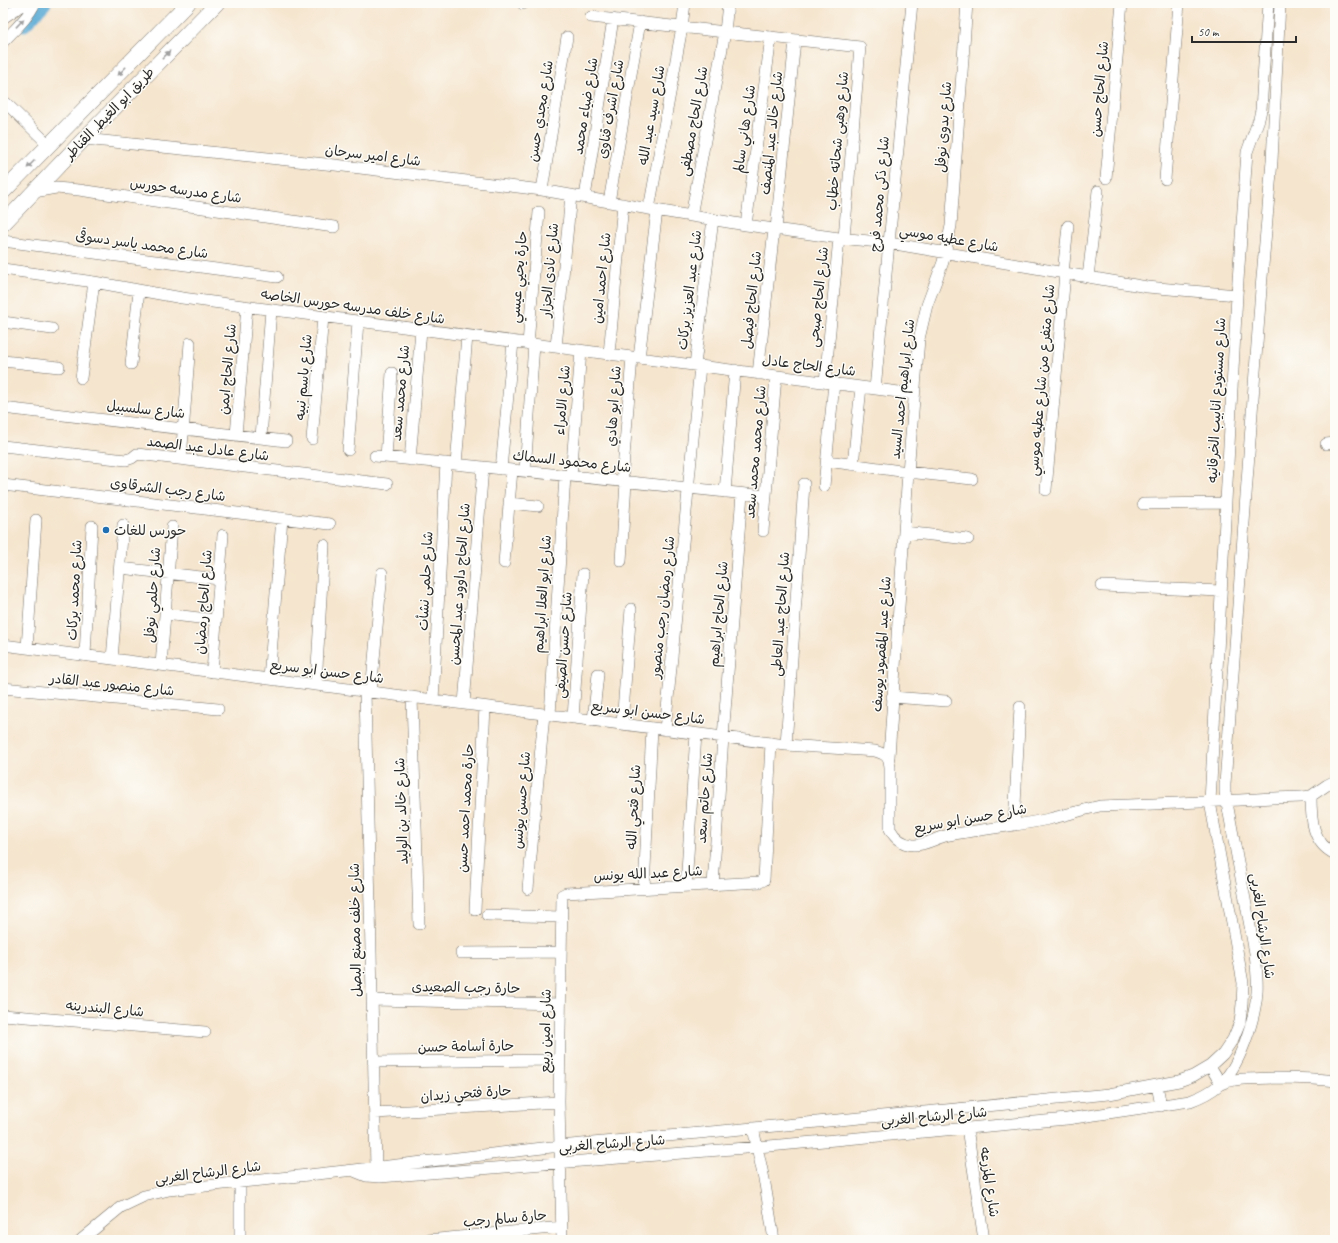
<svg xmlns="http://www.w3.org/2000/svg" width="1338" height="1243" font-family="Caveat,'Playpen Sans Arabic',sans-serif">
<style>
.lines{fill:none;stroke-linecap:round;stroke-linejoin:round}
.canal{stroke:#5aaad4;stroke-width:15}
.minor-casing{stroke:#726c64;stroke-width:12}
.secondary-casing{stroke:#726c64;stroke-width:16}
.minor{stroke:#fff;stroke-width:11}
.secondary{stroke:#fff;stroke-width:15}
.oneway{fill:#a0a0a0}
.poi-dot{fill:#1f6fb2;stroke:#fdfcf7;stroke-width:1.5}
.labels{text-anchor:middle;stroke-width:3;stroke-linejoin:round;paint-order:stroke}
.street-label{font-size:14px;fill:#2b2b2b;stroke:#fdfcf7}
.poi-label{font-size:14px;fill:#2b2b2b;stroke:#fdfcf7;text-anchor:start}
</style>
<rect width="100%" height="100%" fill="#fdfcf7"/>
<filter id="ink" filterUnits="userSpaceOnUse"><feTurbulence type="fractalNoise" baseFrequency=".025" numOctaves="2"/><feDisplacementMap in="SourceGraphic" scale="8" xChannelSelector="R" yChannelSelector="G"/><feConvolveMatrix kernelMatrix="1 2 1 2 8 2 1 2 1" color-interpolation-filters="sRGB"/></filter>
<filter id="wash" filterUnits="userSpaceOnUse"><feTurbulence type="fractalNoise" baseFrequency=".012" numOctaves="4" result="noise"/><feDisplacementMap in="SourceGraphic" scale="16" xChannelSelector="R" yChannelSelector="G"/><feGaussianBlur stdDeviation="0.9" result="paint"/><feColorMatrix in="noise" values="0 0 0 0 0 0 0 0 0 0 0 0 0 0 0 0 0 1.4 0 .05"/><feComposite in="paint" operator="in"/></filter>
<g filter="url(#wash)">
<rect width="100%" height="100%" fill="#f5e5ce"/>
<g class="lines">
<path class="canal" d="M24,24L44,3"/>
</g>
</g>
<g filter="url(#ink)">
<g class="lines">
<g class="minor-casing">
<path id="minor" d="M523,4V3
M591,17L860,47L844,238
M3,18L25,3
M3,42C14,30 28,18 35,3
M6,103L49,145
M84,139L335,165L542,190L649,209L746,225L839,238L889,243L1147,287L1237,295
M1106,178L1122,3
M1165,179L1179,3
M542,190L567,37
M34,192L56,188L79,190L334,227
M585,197L613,19
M609,202L640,22
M649,209L682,27L685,3
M691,216L725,32L728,3
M746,225L771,37
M776,229L795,40
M3,241L277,277
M3,269L94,282L182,298L914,394
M1063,273L1068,226
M1088,277L1098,191
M3,322L52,329
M528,344L539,212
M556,347L571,195
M609,354L623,204
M639,358L657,210
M3,361L59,367
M131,364L139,291
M695,365L713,219
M758,374L774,229
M81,378L94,282
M825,382L839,238
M875,389L912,3
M3,408L286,441
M236,435L247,307
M261,437L271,310
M312,439L323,317
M1326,444L1335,443
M3,446L126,460L132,458L137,454L387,484
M348,450L358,322
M375,456L766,496
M386,457L392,373
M181,459L190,343
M410,460L421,330
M827,461L908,472L972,479
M456,464L467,336
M853,465L861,387
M501,469L513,342
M525,471L534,344
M571,476L581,351
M622,482L632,357
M3,485L330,524
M824,486L834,383
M1046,490L1065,273
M725,492L735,370
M509,503L538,506
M1143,504L1226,503
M763,531L776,376
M904,532L968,539
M621,561L626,482
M504,563L512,470
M120,568L219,579
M1102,586L1221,591
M165,614L216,620
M3,645L786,745L875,751C885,754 889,756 890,767V829C895,839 902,844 913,845C925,846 937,837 949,835C982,829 1016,826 1049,819C1066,815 1082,810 1100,806C1157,804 1214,802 1272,798C1285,797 1298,798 1311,796C1311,819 1312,843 1335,854
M27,648L36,520
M85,655L92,526
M112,659L123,525
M161,665L172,527
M212,672L223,535
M269,679L282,518
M316,685L324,545
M3,688L218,709
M365,691L376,1168
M371,692L382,573
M412,697L419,924
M892,697L946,701
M433,700L446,463
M464,704L483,467
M550,715L565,476
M573,718L583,574
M593,721L598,674
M622,724L631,609
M665,730L700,366
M786,745L804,484
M889,757L908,472L919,339L927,305L943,262L951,226L967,3
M1311,796L1327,785L1335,781
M1014,825L1020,707
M713,885L723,737L742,494
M686,886L696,734
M644,888L652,728
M528,889L544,714
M475,910L485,707
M487,915L561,917
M461,953L561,952
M372,1000L560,1004
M3,1015L205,1032
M373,1062L559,1060
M1210,1066L1221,1084C1237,1077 1256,1079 1273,1078C1294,1078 1314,1078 1335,1081
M1157,1085L1161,1106
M375,1113L559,1102
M753,1128L765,1184L774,1240
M967,1128L984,1240
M356,1172L366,1176L380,1177L758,1147L1067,1119L1190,1101C1201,1097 1211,1092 1219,1085C1240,1067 1255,1019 1257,992C1258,979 1256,966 1255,953L1225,792V784L1261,289L1272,161L1280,3
M240,1182V1240
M81,1240L121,1207L144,1196L169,1190L354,1170L560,1146L935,1111L1109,1094L1157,1085L1179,1081L1193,1076L1210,1066L1223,1054L1233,1039L1240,1022L1242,1004L1243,983L1210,802L1237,295L1247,152L1259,119L1261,110L1268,3
M428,1240L562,1227
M562,1240L559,1102L562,895L566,893L760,882L764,880L771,743"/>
</g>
<g class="secondary-casing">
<path id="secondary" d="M3,192L188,3
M3,224L84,139L217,3"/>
</g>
<use href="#minor" class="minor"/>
<use href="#secondary" class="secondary"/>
</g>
<defs><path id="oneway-solid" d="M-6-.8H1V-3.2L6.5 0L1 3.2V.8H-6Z"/></defs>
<g class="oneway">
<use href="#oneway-solid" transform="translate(20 23) rotate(-47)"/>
<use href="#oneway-solid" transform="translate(166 55) rotate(-46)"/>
<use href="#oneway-solid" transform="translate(122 71) rotate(134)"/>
<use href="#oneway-solid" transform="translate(31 164) rotate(134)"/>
</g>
</g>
<circle class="poi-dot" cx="106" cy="530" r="4"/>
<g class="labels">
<g class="street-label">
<text transform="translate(1099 89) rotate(-85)" y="5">شارع الحاج حسن</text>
<text transform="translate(585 106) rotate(-81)" y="5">شارع ضياء محمد</text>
<text transform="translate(610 109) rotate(-80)" y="5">شارع اشرف قناوى</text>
<text transform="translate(540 111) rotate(-81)" y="5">شارع مجدي حسن</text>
<text transform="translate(109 113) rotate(-46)" y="5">طريق ابو الغيط, القناطر</text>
<text transform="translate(651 115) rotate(-80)" y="5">شارع سيد عبد الله</text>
<text transform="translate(693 121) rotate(-80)" y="5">شارع الحاج مصطفى</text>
<text transform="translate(943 127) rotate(-86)" y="5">شارع بدوى نوفل</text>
<text transform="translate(744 129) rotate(-82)" y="5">شارع هاني سالم</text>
<text transform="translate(771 133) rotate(-84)" y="5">شارع خالد عبد المنصف</text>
<text transform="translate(837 141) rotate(-85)" y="5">شارع وهبى شحاته خطاب</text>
<text transform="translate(373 155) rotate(7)" y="5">شارع امير سرحان</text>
<text transform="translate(186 190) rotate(8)" y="5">شارع مدرسه حورس</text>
<text transform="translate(879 194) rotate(-85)" y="5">شارع ذكى محمد فرج</text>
<text transform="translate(949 238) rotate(10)" y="5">شارع عطيه موسي</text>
<text transform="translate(142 244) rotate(8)" y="5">شارع محمد ياسر دسوقى</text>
<text transform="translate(549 270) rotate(-85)" y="5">شارع نادى الجزار</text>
<text transform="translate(518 277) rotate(-85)" y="5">حارة يحيي عيسي</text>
<text transform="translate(601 278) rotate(-84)" y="5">شارع احمد امين</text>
<text transform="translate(689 290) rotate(-83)" y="5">شارع عبد العزيز بركات</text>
<text transform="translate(818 297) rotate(-84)" y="5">شارع الحاج صبحى</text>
<text transform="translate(751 300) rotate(-84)" y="5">شارع الحاج فيصل</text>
<text transform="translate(353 306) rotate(8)" y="5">شارع خلف مدرسه حورس الخاصه</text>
<text transform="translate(809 365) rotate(7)" y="5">شارع الحاج عادل</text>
<text transform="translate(227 369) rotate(-85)" y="5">شارع الحاج ايمن</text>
<text transform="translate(303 377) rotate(-85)" y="5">شارع باسم نبيه</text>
<text transform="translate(1041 380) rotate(-85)" y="5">شارع متفرع من شارع عطيه موسي</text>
<text transform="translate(902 389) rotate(-84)" y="5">شارع ابراهيم احمد السيد</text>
<text transform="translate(400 393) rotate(-85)" y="5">شارع محمد سعد</text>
<text transform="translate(562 400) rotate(-85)" y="5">شارع الامراء</text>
<text transform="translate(1216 400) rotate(-87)" y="5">شارع مستودع انابيب الخرقانيه</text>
<text transform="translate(613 406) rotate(-86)" y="5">شارع ابو هادي</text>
<text transform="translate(146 409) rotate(6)" y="5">شارع سلسبيل</text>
<text transform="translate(208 448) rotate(7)" y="5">شارع عادل عبد الصمد</text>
<text transform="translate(755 452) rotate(-85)" y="5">شارع محمد محمد سعد</text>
<text transform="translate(572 461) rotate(6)" y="5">شارع محمود السماك</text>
<text transform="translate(168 489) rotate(7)" y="5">شارع رجب الشرقاوى</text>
<text transform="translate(425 581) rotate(-87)" y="5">شارع حلمى نشأت</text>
<text transform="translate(459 584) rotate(-86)" y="5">شارع الحاج داوود عبد المحسن</text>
<text transform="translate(74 590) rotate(-87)" y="5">شارع محمد بركات</text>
<text transform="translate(542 594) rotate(-86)" y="5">شارع ابو العلا ابراهيم</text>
<text transform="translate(152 595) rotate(-86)" y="5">شارع حلمي نوفل</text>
<text transform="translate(203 602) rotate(-86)" y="5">شارع الحاج رمضان</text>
<text transform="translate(662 607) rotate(-84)" y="5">شارع رمضان رجب منصور</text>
<text transform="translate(718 614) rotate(-85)" y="5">شارع الحاج ابراهيم</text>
<text transform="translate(780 614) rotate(-86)" y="5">شارع الحاج عبد العاطى</text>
<text transform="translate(881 644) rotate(-86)" y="5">شارع عبد المقصود يوسف</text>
<text transform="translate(563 645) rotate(-86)" y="5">شارع حسن الصيفى</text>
<text transform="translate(327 671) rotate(7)" y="5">شارع حسن ابو سريع</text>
<text transform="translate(112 684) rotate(6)" y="5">شارع منصور عبد القادر</text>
<text transform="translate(648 712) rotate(7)" y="5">شارع حسن ابو سريع</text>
<text transform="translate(704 798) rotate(-86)" y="5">شارع حاتم سعد</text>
<text transform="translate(521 800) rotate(-85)" y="5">شارع حسن يونس</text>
<text transform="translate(633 807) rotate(-87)" y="5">شارع فتحي الله</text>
<text transform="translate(465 808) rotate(-87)" y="5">حارة محمد احمد حسن</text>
<text transform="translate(401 811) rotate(-92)" y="5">شارع خالد بن الوليد</text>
<text transform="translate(970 818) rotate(-10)" y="5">شارع حسن ابو سريع</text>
<text transform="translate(648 873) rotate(-3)" y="5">شارع عبد الله يونس</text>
<text transform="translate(1263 926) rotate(82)" y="5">شارع الرشاح الغربى</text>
<text transform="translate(355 930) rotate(-91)" y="5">شارع خلف مصنع البصل</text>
<text transform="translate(466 987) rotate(1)" y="5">حارة رجب الصعيدى</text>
<text transform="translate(105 1008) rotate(5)" y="5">شارع البندرينه</text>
<text transform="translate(545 1031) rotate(-89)" y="5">شارع امين ربيع</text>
<text transform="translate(466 1046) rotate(-1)" y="5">حارة أسامة حسن</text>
<text transform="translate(466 1093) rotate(-4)" y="5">حارة فتحي زيدان</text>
<text transform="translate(934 1116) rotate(-5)" y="5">شارع الرشاح الغربى</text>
<text transform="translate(612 1143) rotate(-4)" y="5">شارع الرشاح الغربى</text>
<text transform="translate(208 1172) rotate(-7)" y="5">شارع الرشاح الغربى</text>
<text transform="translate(990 1182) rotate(82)" y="5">شارع المزرعه</text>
<text transform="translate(505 1218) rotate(-5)" y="5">حارة سالم رجب</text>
</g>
<g class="poi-label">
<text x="114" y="535">حورس للغات</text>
</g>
</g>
<rect width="1338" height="1243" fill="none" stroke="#fdfcf7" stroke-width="16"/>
<path d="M1192 36v6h104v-6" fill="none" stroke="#2b2b2b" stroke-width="2"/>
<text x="1198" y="36" font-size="12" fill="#2b2b2b" stroke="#fdfcf7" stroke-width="3" paint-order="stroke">50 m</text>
</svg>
